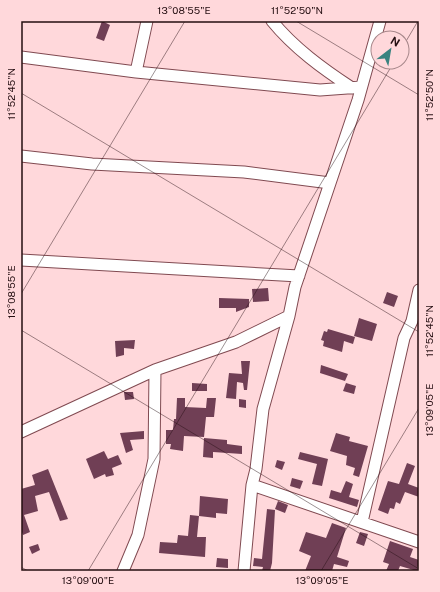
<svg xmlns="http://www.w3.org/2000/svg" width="440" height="592" font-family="'Public Sans',sans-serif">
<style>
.building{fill:#703f55}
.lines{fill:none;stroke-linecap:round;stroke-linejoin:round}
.minor-casing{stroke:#804a51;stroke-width:13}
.minor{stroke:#fff;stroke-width:11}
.ticks{fill:none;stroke:#240e11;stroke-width:1;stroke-opacity:0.45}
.neatline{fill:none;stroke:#240e11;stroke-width:1.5}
.ticks-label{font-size:10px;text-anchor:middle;fill:#240e11}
</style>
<rect width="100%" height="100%" fill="#ffd8db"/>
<path class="building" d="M102,21L110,25L104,41L96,38Z
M268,288L269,301L253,302L252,289Z
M387,292L398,296L394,307L383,303Z
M219,298L249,299V307L236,312V308H219Z
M359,318L377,324L372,341L354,336Z
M328,329L355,337L353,344L344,341L342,352L323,346L324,341L321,340L324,331L327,332Z
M135,340L134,349L124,348V355L116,357L115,341Z
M241,361H250L247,390H244L243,383L237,382L236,399L226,398L229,373L242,374Z
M321,365L348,374L345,381L320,373Z
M192,383L207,384V391H192Z
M346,383L356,386L354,394L343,391Z
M124,392H133L134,399L125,400Z
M177,398H185V407L206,408L207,398H216L214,417H206L204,437L184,436L183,451L170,449L171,444H166V430H173L174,419H176Z
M239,399L246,400V408L239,407Z
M144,431V439L130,440L133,450L126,453L120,433Z
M336,433L350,437L349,441L368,446L359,477L353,475L355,468L346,465L347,456L330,451Z
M204,438L227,440V444L242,446V454L213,452V458L203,457Z
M104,451L108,459L118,455L122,464L112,468L114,475L106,477L105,474L94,479L86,459Z
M300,452L328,459L322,486L312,484L317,464L298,459Z
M277,460L285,462L282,470L275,467Z
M407,463L415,466L408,484L419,488V497L405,492L400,504L396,502L394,509L390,508L388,514L378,510L388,481L399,484Z
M48,469L68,519L60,521L49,492L35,496L38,511L24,515L30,532L23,535L21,529V489L35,485L32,475Z
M292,478L303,481L300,489L290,486Z
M346,481L353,484L349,497L359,500L357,507L329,498L331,490L341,493Z
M200,496L228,499L227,514L216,513V518L199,516Z
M278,501L288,505L285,513L275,509Z
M267,509L275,510L272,563L270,571H262L263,567L253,566L254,558L262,559Z
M190,515L199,516L197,537H206L205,557L159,553L160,542L177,543L178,535L188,536Z
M332,523L346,528L337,557L349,561L347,567L334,564L332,571H305L311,556L299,551L306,532L326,538Z
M360,532L368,534L364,546L356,543Z
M390,541L413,549L410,557L419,560L417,571L400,566L398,571H386L389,564L383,562Z
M38,544L40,550L32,554L29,547Z
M217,558L228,559V568L216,567Z"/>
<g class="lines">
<g class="minor-casing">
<path id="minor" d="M272,21C294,48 323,69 352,88
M21,57L136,72L320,90L361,87
M136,72L147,21
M21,156L92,164L244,172L330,183
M21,260L299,276
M21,432L155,370L236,342L289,316
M252,485L419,542
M362,522L404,338L412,321L419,290
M123,571L138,535L154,459L155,370
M244,571L252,485L256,469L263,409L289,316L295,287L358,100L380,21"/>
</g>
<use href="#minor" class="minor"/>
</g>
<path class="ticks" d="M296,21L419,95M402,48L418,21M21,93L419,332M21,294L185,21M21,330L419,569M21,567L28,571M88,571L394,62M321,571L419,408"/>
<rect width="440" height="592" fill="none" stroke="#ffd8db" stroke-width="44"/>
<g transform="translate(390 50) rotate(31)"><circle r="19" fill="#ffd8db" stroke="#a7878a"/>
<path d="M0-3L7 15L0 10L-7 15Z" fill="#3a8380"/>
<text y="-6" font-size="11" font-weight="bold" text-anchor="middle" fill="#240e11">N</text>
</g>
<rect x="22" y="22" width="396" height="548" class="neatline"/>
<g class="ticks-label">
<text x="184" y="14">13°08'55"E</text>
<text x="297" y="14">11°52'50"N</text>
<text transform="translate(11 94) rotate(-90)" y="4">11°52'45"N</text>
<text transform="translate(429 95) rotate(-90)" y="4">11°52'50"N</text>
<text transform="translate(11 292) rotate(-90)" y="4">13°08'55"E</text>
<text transform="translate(429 331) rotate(-90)" y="4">11°52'45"N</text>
<text transform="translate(429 410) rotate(-90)" y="4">13°09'05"E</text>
<text x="88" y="584">13°09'00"E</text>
<text x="322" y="584">13°09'05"E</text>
</g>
</svg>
